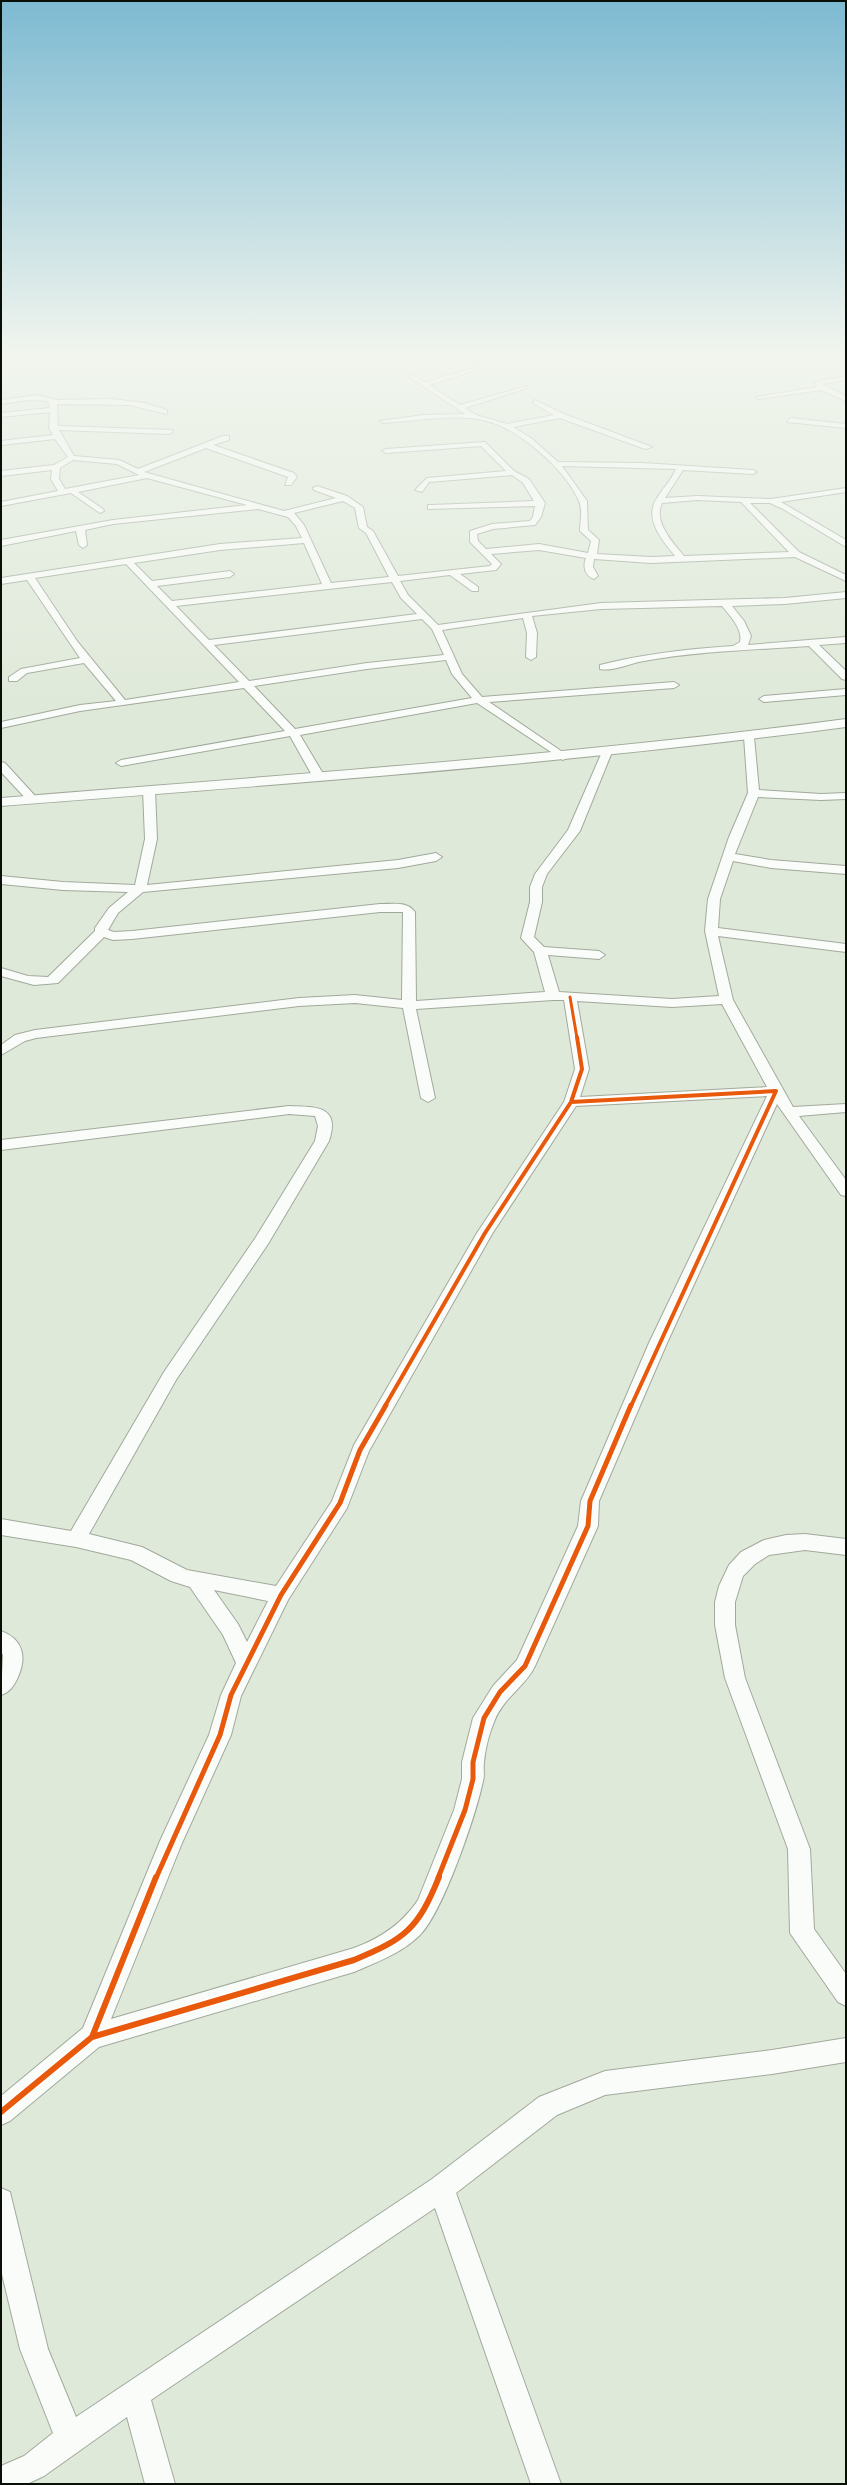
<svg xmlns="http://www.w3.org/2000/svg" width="847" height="2485" font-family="'Fira Sans',sans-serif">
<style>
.green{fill:#e4dfbb}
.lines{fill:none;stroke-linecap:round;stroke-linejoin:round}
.minor-casing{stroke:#a1a99c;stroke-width:2}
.tertiary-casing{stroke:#a1a99c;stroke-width:2}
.minor{fill:#fafcf9;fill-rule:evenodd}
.tertiary{fill:#fafcf9;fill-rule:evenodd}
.cycleway-far3-casing{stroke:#fff;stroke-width:5}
.cycleway-far2-casing{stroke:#fff;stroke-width:6}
.cycleway-far1-casing{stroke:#fff;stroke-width:8}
.cycleway-casing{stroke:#fff;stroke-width:9}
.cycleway-far3{stroke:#e8590c;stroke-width:3}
.cycleway-far2{stroke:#e8590c;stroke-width:4}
.cycleway-far1{stroke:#e8590c;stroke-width:5}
.cycleway{stroke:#e8590c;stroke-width:6}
</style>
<rect width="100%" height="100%" fill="#dfe9d9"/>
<path class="green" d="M777,355H846V362H845Z"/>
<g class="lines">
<g class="minor-casing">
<path id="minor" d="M475,368L480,369L429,385L460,405L527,386V388L465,408L476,415L507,424L554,415L533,403L535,400L564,414L652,447L645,449L560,418L513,427L531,438L558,462L642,463L753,470L757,472L753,474L683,470L665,498L697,496L771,499L846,488V492L781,502L846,540V547L783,509L770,503H750L799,552L846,575V581L795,557L651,563L594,559L593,567L598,576L594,579C584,575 583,566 586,558L539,550L491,554L501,564L496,570L460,574L478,587V591H472L450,575L400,581L408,595L438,625L601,603L785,598L846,592V598L785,604L732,606L744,621L751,636L748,645L846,637V643L819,645L846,671V680L842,679L809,646C754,650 698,651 644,661C631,663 612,672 600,669V665C643,654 687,649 733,646L740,642C743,629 730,616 722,606L601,609L532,616L537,633L536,657L531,660L526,657L527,633L523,618L442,630L462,674L482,697L674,682L679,685L674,688L489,702L567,755L568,757L563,760L477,703L300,735L325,777L319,780L313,777L290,736L121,766L116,763L121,760L285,731L244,688L80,711L1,728V722L80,705L116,701L84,663L27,673L17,681H9V677L21,669L80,658L27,580L1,584V578L220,544L302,538L296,526L288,517L258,509L113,524L85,530L87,545L83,548L79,545L76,531L1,546V540L113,520L247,505L147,478L78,492L103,509L104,511L100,513L71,493L1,506V502L58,491L51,479L52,470L1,476V471L54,465L68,457L55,439L1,445V441L53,435L49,428L50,412L1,417V413L50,408L48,401L29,400L1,404V400L38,395L56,400L112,399L145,403L167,410V414L129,405L57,404L58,426L172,430L173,432L169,434L59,430L74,456L119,460L138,469L223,436H229V440L213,445L294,473L297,477L291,485H285L288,477L206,448L144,472L284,511L336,498L314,490L313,488L317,486L347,496L363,507L367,527L373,531L398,576L490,566L492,564L470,542V531L492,524L530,521L533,517L535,506L428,509V505H431L534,501L523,483L512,475L429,482L422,492L415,490L427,478L506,471L481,446L386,453L382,451L386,449L485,442L514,471L529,479L545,503L541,517L535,525L493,529L477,534L478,541L486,549L539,544L588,553L591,541L580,531C580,521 583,510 579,501C566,470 519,429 487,421C454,413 417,421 384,423L380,421L423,415L465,414L408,376L413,375L425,382ZM73,460L117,464L139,475L65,489L59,479L60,468ZM562,466L676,469C671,481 663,488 657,498C643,519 663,541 675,556L651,557L597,554L599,540L588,530L587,501ZM697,500L741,502L789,552L684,556C673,543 653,522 662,503ZM343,501L355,508L359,528L366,533L389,577L331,583L304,525L294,513ZM304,543L322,584L172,601L157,586L230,577L234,574L230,571L152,581L134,563L220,550ZM126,564L239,682L125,700L77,641L35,578ZM392,582L401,598L417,614L209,640L176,606ZM422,619L432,629L444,655L367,663L249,681L214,645ZM446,660L452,674L472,698L295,729L254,686L367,669Z
M846,376V380L822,384L846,396V401L821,390L759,399L756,397L817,387L815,382Z
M790,418L846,424V428L787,422Z
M846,689V695L764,702L759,699L764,696Z
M749,734L754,737L759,790L821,794L846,793V799L821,800L758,797L735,854L771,860L846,866V874L771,868L733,861L720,899L718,928L846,944V952L718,936L733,1000L793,1107L846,1104V1112L799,1116L846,1180V1196L841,1195L777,1104L667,1343L599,1501L598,1526L535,1666C525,1687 502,1699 494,1722C489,1734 485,1750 484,1763C483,1769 485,1775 483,1781C476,1815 443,1912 420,1935C402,1953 377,1962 354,1972L99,2047L10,2121L1,2125V2096L83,2028L160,1841L209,1735L221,1695L236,1663L223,1635L190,1587L171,1581L131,1560L76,1547L1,1535V1519L71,1531L164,1372L256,1237L315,1141L318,1126L315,1116L289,1114L1,1150V1140L289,1106C315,1107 341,1105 329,1141L268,1244L176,1380L89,1534L142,1547L187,1570L276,1586L332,1501L354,1445L477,1233L564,1102L575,1069L564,1000H553L416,1009L435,1098L428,1102L421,1098L403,1008L355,1003L299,1006L36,1038L25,1041L1,1055V1045L15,1035L35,1030L299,998L355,995L402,1000L403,912H380L132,939L113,940L104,937L58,983L34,985L1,976V968L28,976L48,977L95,931V928L109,908L128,892L63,890L1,884V876L63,882L135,885L145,839L143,790L149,787L155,790L157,839L147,885L398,860L436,853L442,857L436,861L398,868L143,892L118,913L108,930L114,932L132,931L380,904C393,904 407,901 415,912L416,1001L545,992L534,952L521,938L530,902V887L535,874L568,830L602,752L607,749L612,752L580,831L547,874L542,887V902L534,937L544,947L599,951L605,955L599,959L548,955L559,992L672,999L719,996L705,931L708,899L729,837L748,793L744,737ZM577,1001L672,1007L722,1004L767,1087L580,1097L589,1069ZM767,1096L649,1343L581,1501L578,1526L517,1660L493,1686L473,1718L462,1762V1779L454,1810L418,1900C402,1924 381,1938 354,1948L111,2019L182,1843L231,1735L241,1696L288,1600L347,1508L369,1451L492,1234L576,1106ZM214,1590L268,1601L247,1642L238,1624Z
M1,762L5,763L37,798V802H29L1,772Z
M805,1534L846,1539V1555L805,1550L769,1555L755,1564L743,1576L735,1602V1625L745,1678L810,1849L814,1929L846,1974V2006L838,2002L790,1933L788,1849L725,1678L715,1625V1602L719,1586L729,1565L741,1552L764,1540L786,1535Z
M1,1631C23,1639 27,1657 18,1677C14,1686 10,1692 1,1695L3,1655L1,1651Z
M846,2038V2062L772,2074L605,2095L557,2115L456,2193L561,2484H531L435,2208L151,2400L175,2484H145L127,2417L44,2476L27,2484H1V2466L24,2456L53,2433L20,2349L1,2270V2188L10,2192L48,2349L76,2417L432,2179L539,2097L605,2071L772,2050Z"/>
</g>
<g class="tertiary-casing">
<path id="tertiary" d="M846,719V727C565,764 283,784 1,806V798C283,775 565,756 846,719Z"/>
</g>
<use href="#minor" class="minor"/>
<use href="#tertiary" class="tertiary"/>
<g class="cycleway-far3-casing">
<path id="cycleway-far3" d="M570,997L577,1038"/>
</g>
<g class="cycleway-far2-casing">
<path id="cycleway-far2" d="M571,1102L776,1091L631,1406
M385,1406L485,1233L571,1102L582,1069L577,1037"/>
</g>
<g class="cycleway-far1-casing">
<path id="cycleway-far1" d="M156,1878L220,1735L231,1695L281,1595L340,1503L360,1450L386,1405
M438,1878L465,1810L473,1779V1762L484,1718L500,1692L525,1666L588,1526L590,1501L631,1405"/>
</g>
<g class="cycleway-casing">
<path id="cycleway" d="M92,2037L156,1877
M1,2112L92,2037L354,1960C405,1939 418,1929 439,1877"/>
</g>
<use href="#cycleway-far3" class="cycleway-far3"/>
<use href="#cycleway-far2" class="cycleway-far2"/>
<use href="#cycleway-far1" class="cycleway-far1"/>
<use href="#cycleway" class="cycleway"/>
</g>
<linearGradient id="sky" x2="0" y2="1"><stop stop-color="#7dbad2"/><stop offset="0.5" stop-color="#f1f5ee"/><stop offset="1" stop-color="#f1f5ee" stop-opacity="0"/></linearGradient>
<rect width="847" height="703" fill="url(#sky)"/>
<rect width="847" height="2485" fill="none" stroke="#090e06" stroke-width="4"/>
</svg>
